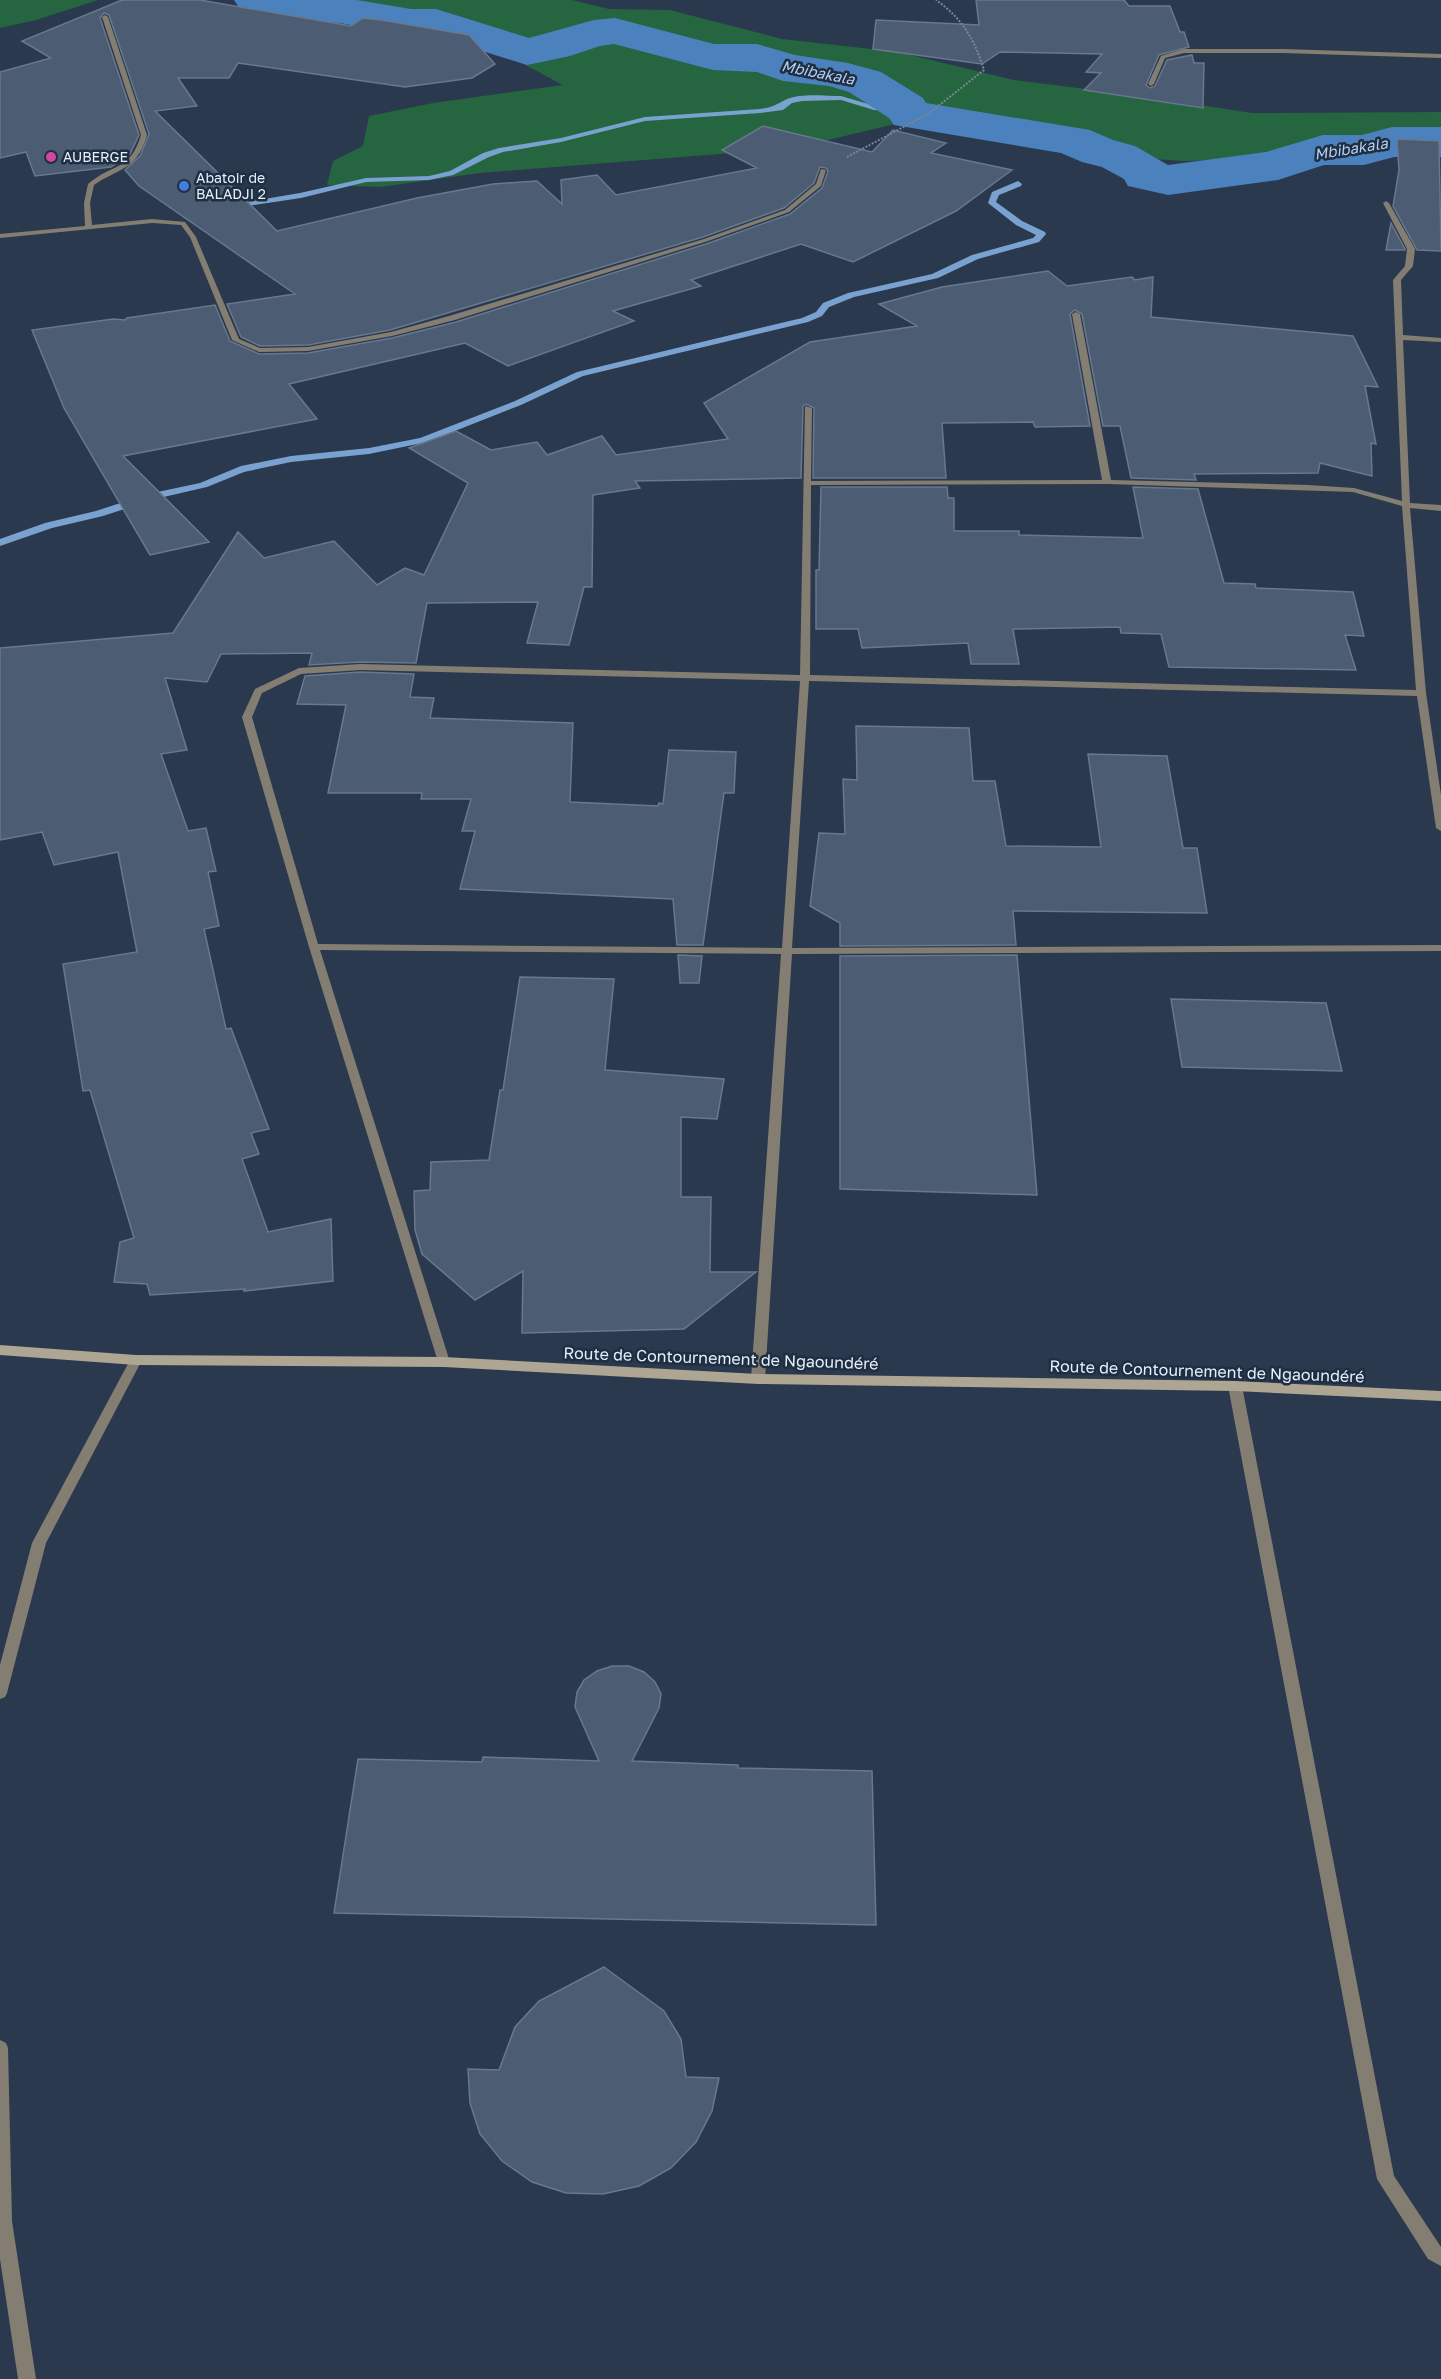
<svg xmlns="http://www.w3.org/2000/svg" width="1441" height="2379" font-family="'Golos Text',sans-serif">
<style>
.green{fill:#256640}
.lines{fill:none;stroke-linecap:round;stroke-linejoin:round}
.stream{fill:#7aa2d0;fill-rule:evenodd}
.river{fill:#4b81bd;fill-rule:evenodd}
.building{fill:#4c5c72;stroke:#67788f;stroke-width:1.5}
.path{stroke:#798697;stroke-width:2;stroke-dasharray:2 1.5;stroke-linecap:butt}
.street{fill:#847e72;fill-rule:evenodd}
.secondary{fill:#aea592;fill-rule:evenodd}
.hotel-dot{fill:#d1479c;stroke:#202e42;stroke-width:2}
.shop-dot{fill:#3f7fe0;stroke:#202e42;stroke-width:2}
.labels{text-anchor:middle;stroke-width:5;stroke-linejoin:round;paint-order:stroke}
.far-poi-label{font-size:14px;fill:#e6f0fd;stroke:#202e42;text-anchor:start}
.far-water-label{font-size:15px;font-style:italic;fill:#b3d0f1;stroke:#202e42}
.street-label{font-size:16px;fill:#e6f0fd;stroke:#202e42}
</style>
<rect width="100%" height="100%" fill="#2a394d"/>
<path class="green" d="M0,0H98L36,20L0,28Z
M300,0H572L609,9L670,10L782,39L898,52L1014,80L1134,95L1252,113L1441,112V144L1384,147L1274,159L1184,161L1091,155L1016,132L903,122L795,148L480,173L380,187L327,185L333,161L363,146L369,116L433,103L563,85L516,60L451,18L373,19Z"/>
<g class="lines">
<path class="stream" d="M841,96L875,106L912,111L908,113L874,110L841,100L802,101L792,103L783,110L760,113L645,121L561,142L503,152L489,157L453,175L429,180L366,182L301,198L228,209L224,206L300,193L366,178L429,176L450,171L483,153L499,148L561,138L645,117L760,109C774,107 775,105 787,99C802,93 825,96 841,96Z
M1018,181L1022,184L1021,186L999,195L996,202L1022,221L1045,232L1046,234L1039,242L978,259L938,278L854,297L829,307L822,316L808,322L583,376L521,405L427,442L369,454L291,462L244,472L207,487L155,499L103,516L52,528L0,546V539L45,523L96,511L148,494L200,483L241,466L291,456L369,448L420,438L515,401L577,372L802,318L816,312L823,303L848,293L932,274L972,255L1033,238L1036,235L1016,225L988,203L992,192Z"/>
<path class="river" d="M234,0H357L411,9H436L529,38L594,20L615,18L714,44H757L795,55L848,63L881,72L923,98L926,103L1090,130L1113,140L1135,146L1168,165L1266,152L1323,135H1362L1392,127H1441V157H1394L1364,165H1324L1278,180L1168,195L1128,186L1124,179L1102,167L1082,162L1061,153L894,125L889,118L849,92L829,86L783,81L757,72L713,70L614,44L600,46L570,56L527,65L432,35H411L339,23L265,17L240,9Z"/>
</g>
<path class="building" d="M122,0H200L351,26L363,18L381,20L469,35L495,64L472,78L405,87L238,63L229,78H178L197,106L155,111L277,231L417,198L493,184L537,181L562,204L561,180L597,175L616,195L757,168L722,150L763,126L872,152L893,130L946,143L931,153L1012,170L956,211L853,262L801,244L691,280L701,286L613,311L634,321L508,366L465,343L289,384L317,419L123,456L209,542L150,555L64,408L32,330L113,319L125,320L127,318L215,305L230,341L259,354L308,353L392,338L456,322L709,243L790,214L822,188L828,171L826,168L820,167L814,183L784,208L703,237L390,330L308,345L260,346L241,337L227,304L295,294L139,186L125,170L140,156L149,134L109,15L104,13L100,18L139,135L130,154L111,167L35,176L26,152L0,158V72L51,58L22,41Z
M976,0H1124L1129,6H1170L1180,32H1184L1189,47L1159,55L1146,85L1150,88L1155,86L1167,60L1192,55L1194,63H1204L1203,108L1084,90L1101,73L1086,72L1102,54L1000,52L982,64L873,49L876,20L979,25Z
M1397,139L1439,141L1441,251L1417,250L1393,206L1399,170Z
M1391,223L1405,249V250H1386Z
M1048,271L1067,286L1132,277L1135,280L1153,277L1151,317L1353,336L1378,387L1365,386L1376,444L1371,443L1372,476L1320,463L1318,473L1194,474L1196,480L1131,478L1120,426H1103L1082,314L1075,310L1070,314L1090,426L1035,427L1033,422L942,423L946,478H813L814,408L806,404L803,406L801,478L635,481L640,488L593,495L592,587H584L569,645L527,643L538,602L427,603L416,663L360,662L309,665L312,653L221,654L207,682L165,678L187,750L161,754L188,831L206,828L216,871L208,872L219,926L204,929L226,1029L231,1028L269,1129L251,1133L259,1154L242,1159L268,1232L331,1219L333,1281L244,1291L245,1289L150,1295L147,1284L114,1282L120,1242L134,1238L90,1090L83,1091L63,964L137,952L118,852L54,865L42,832L0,840V648L173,633L238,532L264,558L334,541L377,585L405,568L424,575L468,483L409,448L456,431L491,450L537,442L547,455L602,436L616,455L728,439L704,403L810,342L917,326L879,304L942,287Z
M821,487H947L948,498H954V531H1019V535L1143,538L1133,487L1198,489L1224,583L1255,584L1256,588L1353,592L1364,636L1345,635L1356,670L1169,667L1161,634L1121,633L1120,627L1013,629L1019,664H971L968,643L862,648L858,629H816V570H819Z
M360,672L414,674L410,697L434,698L430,718L573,723L570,802L658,806L659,803L663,804L669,750L736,752L734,793H724L703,945H677L673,899L460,889L475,831H462L471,799H421L422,793H328L346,705L297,704L305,676Z
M856,726L969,728L973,781H995L1006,846L1101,847L1088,754L1167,756L1183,848H1197L1207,913L1013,911L1016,945L840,946V923L810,906L819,833L845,834L843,779L857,780Z
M678,955L702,956L699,983H680Z
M1017,955L1037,1195L840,1189V956Z
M520,977L614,979L605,1070L724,1079L717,1119L681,1117V1197H711L710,1272H756L684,1329L522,1333L523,1271L475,1300L422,1254L415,1230L414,1191L430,1190L431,1162L489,1160L500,1090H503Z
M1171,999L1326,1003L1342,1071L1182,1067Z
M612,1666H629L644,1672L655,1682L661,1694L659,1708L632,1761L738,1765V1768L872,1771L876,1925L334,1913L358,1759L482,1762L483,1757L599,1761L575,1707L577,1692L584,1680L597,1671Z
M604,1967L664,2011L681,2039L686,2077L719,2078L712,2111L696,2142L671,2168L639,2186L603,2194L566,2193L532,2182L502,2161L480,2134L470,2103L468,2069L499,2070L515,2027L539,2001Z"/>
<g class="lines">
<path class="path" d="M847,157L928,114L984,70C975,40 962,18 936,0"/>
<path class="street" d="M105,15L108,17L147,135C137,170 121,167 94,185L90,203L92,225L152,219L185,222L196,237L239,339L260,348L308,347L391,332L449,316L704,239L785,210L816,184L821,169L826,170L821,186L789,212L708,241L455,320L392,336L308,351L259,352L232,340L190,237L181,225L152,223L0,238V234L85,226L84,203L88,184C112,163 130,172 141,135L102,17Z
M1283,49L1441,54V58L1283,53H1184L1165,58L1154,84L1151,86L1148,84L1161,56L1184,49Z
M1386,201L1389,203L1415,249L1413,266L1401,280L1403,335L1441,338V342L1403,340L1410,503L1441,505V511L1410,508L1426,693L1441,795V831L1436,828L1417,696L809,681L792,948L1441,945V951L792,954L765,1379L763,1382H753L751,1379L781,954L320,950L450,1362L449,1365H439L309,947L242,717L255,689L299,668L360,664L800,675L805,406L812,408L811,481L1102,480L1072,314L1076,312L1080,314L1111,480L1308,485L1354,488L1402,501L1393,280L1405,266L1407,249L1383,203ZM1107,484L1353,492L1402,506L1416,690L810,675L811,485ZM360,670L800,681L782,948L318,944L252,717L262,693L301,674Z
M136,1355L141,1357L142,1360L46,1543L7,1693L5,1697L0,1699V1665L32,1543L130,1360L131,1357Z
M1235,1381L1240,1383L1242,1386L1394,2176L1441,2247V2266L1428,2259L1377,2179L1228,1386L1230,1383Z
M0,2040L6,2043L8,2048L12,2221L36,2379H18L0,2259Z"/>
<path class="secondary" d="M0,1345L136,1355L444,1357L758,1374L1235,1381L1441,1391V1401L1235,1391L758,1384L444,1367L136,1365L0,1355Z"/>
</g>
<circle class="hotel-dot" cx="51" cy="157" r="6"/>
<circle class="shop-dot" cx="184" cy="186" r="6"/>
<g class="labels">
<g class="far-poi-label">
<text x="63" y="162">AUBERGE</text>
<text x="196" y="183">Abatoir de<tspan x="196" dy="16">BALADJI 2</tspan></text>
</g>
<g class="far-water-label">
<text transform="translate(818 73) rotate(11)" y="5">Mbibakala</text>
<text transform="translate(1351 149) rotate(-9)" y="5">Mbibakala</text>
</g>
<g class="street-label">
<text transform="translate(721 1358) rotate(2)" y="6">Route de Contournement de Ngaoundéré</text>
<text transform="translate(1207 1371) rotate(2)" y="6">Route de Contournement de Ngaoundéré</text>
</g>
</g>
</svg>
